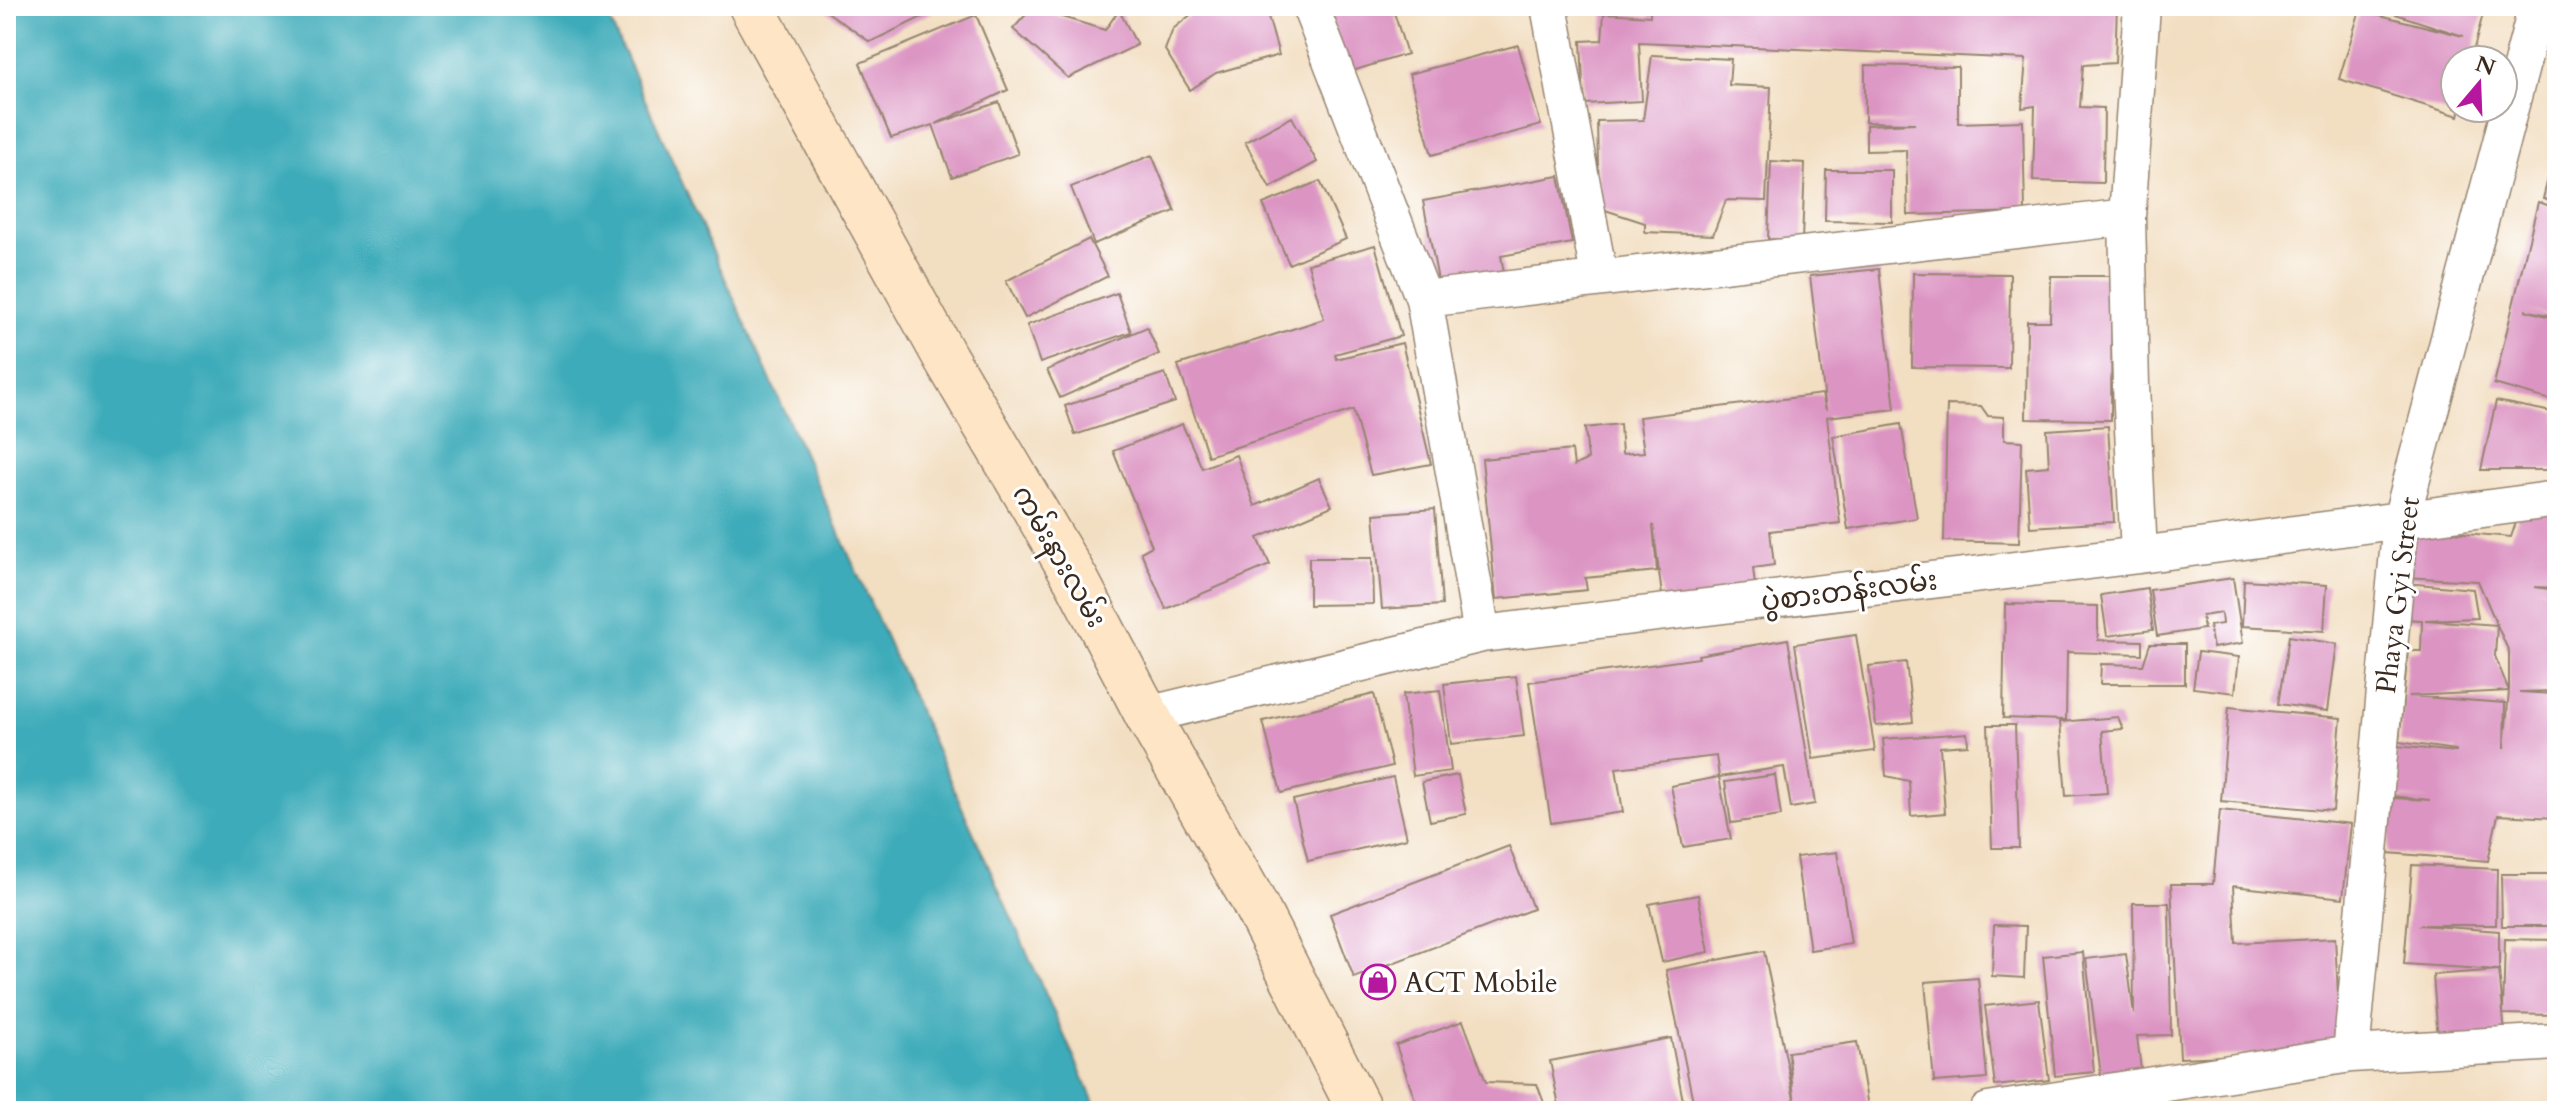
<svg xmlns="http://www.w3.org/2000/svg" width="2563" height="1117" font-family="Cardo,'Noto Sans Myanmar',serif">
<style>
.water{fill:#3cabb9;stroke:#3c6a6c;stroke-width:2}
.building{fill:#dc94c3;fill-rule:evenodd}
.lines{fill:none;stroke-linecap:round;stroke-linejoin:round}
.street-casing{stroke:#968470;stroke-width:39}
.secondary-casing{stroke:#968470;stroke-width:47}
.street{stroke:#fff;stroke-width:36}
.secondary{stroke:#fde5c5;stroke-width:44}
.labels{text-anchor:middle;stroke-width:6;stroke-linejoin:round;paint-order:stroke}
.street-label{font-size:28px;fill:#3b2a1e;stroke:#fff}
.poi-label{font-size:28px;fill:#3b2a1e;stroke:#fff;text-anchor:start}
</style>
<rect width="100%" height="100%" fill="#fff"/>
<filter id="ink" filterUnits="userSpaceOnUse"><feTurbulence type="fractalNoise" baseFrequency=".0125" numOctaves="2"/><feDisplacementMap in="SourceGraphic" scale="16" xChannelSelector="R" yChannelSelector="G"/><feConvolveMatrix kernelMatrix="1 2 1 2 8 2 1 2 1" color-interpolation-filters="sRGB"/></filter>
<filter id="wash" filterUnits="userSpaceOnUse"><feTurbulence type="fractalNoise" baseFrequency=".006" numOctaves="4" result="noise"/><feDisplacementMap in="SourceGraphic" scale="32" xChannelSelector="R" yChannelSelector="G"/><feGaussianBlur stdDeviation="1.8" result="paint"/><feColorMatrix in="noise" values="0 0 0 0 0 0 0 0 0 0 0 0 0 0 0 0 0 1.4 0 .05"/><feComposite in="paint" operator="in"/></filter>
<g filter="url(#wash)">
<rect width="100%" height="100%" fill="#f2dec1"/>
<path class="water" d="M6,6H603L1098,1111H6Z"/>
<g id="blocks">
<path class="building" d="M819,6H945L870,42Z
M1210,6H1265L1279,55L1216,73L1190,90L1165,50L1173,29L1198,9Z
M1326,6H1392L1407,54L1346,73Z
M1401,6H1495V8L1401,13Z
M1650,6H2117L2115,63L2083,65L2080,107L2104,108L2103,183L2033,181L2035,106L2022,108L2026,59L1639,42L1642,101L1584,104L1581,41L1602,40L1604,13L1650,16Z
M2371,6H2485L2471,60H2455V108H2461L2459,116L2339,79L2360,10L2463,36Z
M1032,8L1105,30L1119,10L1137,45L1068,78L1013,29Z
M976,15L1008,90L936,124L999,102L1018,154L952,177L933,125L891,138L860,63Z
M1518,45L1541,125L1432,155L1409,74Z
M1652,55L1731,59L1729,85L1771,87L1766,201L1726,200L1713,235L1645,232V223L1599,208L1597,121L1643,120Z
M1865,65L1958,67V123L2023,121L2025,212L1908,215L1906,150L1866,151V125L1915,123L1865,122Z
M1292,117L1317,162L1270,188L1245,142Z
M2556,145H2557V202L2543,199Z
M1152,155L1175,211L1094,244L1071,187Z
M1771,161L1805,163L1802,241L1768,239Z
M1826,170H1892V222L1825,221Z
M1559,176L1572,243L1501,256L1505,279L1440,291L1423,201Z
M1320,181L1346,239L1289,264L1263,204Z
M2538,202L2557,208V317L2525,310L2557,319V402L2494,384Z
M1089,239L1108,276L1025,318L1006,281Z
M1375,245L1401,336L1335,354L1336,359L1402,343L1431,464L1371,475L1353,410L1208,456L1178,365L1324,319L1308,264Z
M1879,269L1895,409L1827,417L1840,523L1770,531L1774,565L1753,568L1756,594L1664,611L1653,525L1657,571L1585,578L1587,590L1496,599L1482,459L1572,450L1574,466L1588,459L1585,428L1620,424L1622,454L1644,452L1639,417L1822,394L1826,410L1810,276Z
M1913,273L2010,274L2009,368L1912,367Z
M2051,276H2112L2111,420L2026,419L2027,321H2050Z
M1117,293L1131,332L1040,363L1027,325Z
M1147,327L1159,354L1060,398L1047,370Z
M1165,373L1175,402L1075,435L1065,406Z
M2496,401L2557,413V470H2481Z
M1947,405L1981,406L1988,416L2004,417V440L2022,441L2019,543L1944,541Z
M1182,424L1202,468L1236,455L1255,506L1319,478L1332,506L1258,538L1270,565L1166,609L1141,552L1152,546L1113,451Z
M1901,424L1917,518L1848,529L1833,436Z
M2108,426L2114,522L2030,527L2026,468L2049,466L2047,430Z
M1435,509L1442,605L1382,609L1374,514Z
M2520,511L2557,512V588L2534,587L2557,590V691L2519,692L2557,694V818L2498,815L2488,861L2388,853L2392,798L2430,800L2391,796L2397,746L2456,752V750L2399,742L2408,651H2421L2422,620L2400,619L2406,583L2473,589L2478,618L2425,620L2497,625L2478,581L2403,577L2407,528L2511,537ZM2497,625L2509,652V691L2495,656ZM2509,691L2504,748L2505,703L2409,696Z
M1309,558H1372L1373,604L1309,605Z
M2233,578L2243,643L2213,648L2209,626L2222,624L2221,613L2202,616L2204,629L2157,636L2150,590Z
M2244,580L2327,585L2324,631L2242,626Z
M2147,588L2153,630L2107,636L2101,595Z
M2005,604L2098,606V640L2142,641V654L2067,652L2066,720L2003,718Z
M1856,635L1875,751L1813,759L1795,644Z
M2289,636L2337,644L2328,711L2278,704Z
M1788,639L1815,804L1791,808L1784,767L1719,777L1716,756L1616,768L1623,812L1551,823L1529,682L1699,658L1698,655Z
M2150,644H2185V684H2100L2101,664L2143,665Z
M2198,652L2239,657L2235,693L2193,688Z
M1906,662L1913,722L1876,726L1869,666Z
M1516,676L1524,736L1451,744L1444,684Z
M1440,690L1451,771L1413,776L1403,694Z
M1374,694L1392,766L1281,793L1263,721Z
M2229,707L2341,718L2333,811L2221,801Z
M2118,717L2123,729L2102,731L2107,793L2066,796L2060,722Z
M1988,725H2015L2019,848H1992Z
M1967,733L1968,745L1940,747L1945,813L1911,816L1909,781L1886,776L1883,739Z
M1458,775L1466,814L1430,821L1422,782Z
M1775,775L1781,816L1731,823L1725,782Z
M1393,777L1407,838L1308,861L1293,800Z
M1719,777L1731,839L1683,847L1671,786Z
M2220,810L2351,824L2343,898L2233,886L2236,943L2335,938L2341,1051L2180,1058L2171,884H2213Z
M1509,846L1533,909L1354,978L1330,914Z
M1837,852L1851,944L1810,950L1796,857Z
M2412,865L2497,869L2496,925H2419L2499,931V970L2404,964Z
M2501,874H2557V926H2502Z
M1698,895L1709,952L1662,962L1649,904Z
M2133,903H2169L2171,1035L2137,1036L2141,1070L2101,1075L2086,959L2126,954L2134,1014Z
M1994,925L2026,926L2024,978L1992,976Z
M2505,939L2557,940V1015L2503,1014Z
M1764,951L1795,1103L1788,1052L1857,1042L1868,1107L1843,1111H1695L1666,970Z
M2083,952L2094,1072L2055,1076L2043,956Z
M2499,970L2505,1034L2438,1039L2433,975Z
M1978,978L1987,1078L1934,1082L1925,982Z
M2039,1000L2049,1080L1995,1086L1985,1006Z
M1463,1021L1486,1082L1537,1084L1547,1111H1419L1396,1045Z
M1671,1038L1685,1111H1560L1550,1061Z"/>
</g>
</g>
<g filter="url(#ink)">
<use href="#blocks" fill-opacity="0" stroke="#968470" stroke-width="2"/>
<g class="lines">
<g class="street-casing">
<path id="street" d="M1310,6L1424,299L1482,634
M1549,6L1599,276
M1424,299L2127,217
M2139,555L2131,386L2127,217L2142,6
M1147,715L1482,634L2139,555L2557,499
M2351,1054L2401,520L2537,6
M1988,1111L2351,1054L2557,1042"/>
</g>
<g class="secondary-casing">
<path id="secondary" d="M751,6L946,359L1077,581L1147,715L1251,897L1360,1111"/>
</g>
<use href="#street" class="street"/>
<use href="#secondary" class="secondary"/>
</g>
</g>
<defs>
<g id="shop-ring" transform="scale(1.8)"><circle r="9.5" fill="#fff" stroke="#b5179e" stroke-width="1.5"/><path d="M-5-2.5h2.3a2.7 3.5 0 0 1 5.4 0H5L5.5 6h-11ZM-1.5-2.5h3a1.5 2.3 0 0 0-3 0Z" fill="#b5179e"/></g>
</defs>
<g fill-rule="evenodd">
<use href="#shop-ring" x="1378" y="982"/>
</g>
<g class="labels">
<g class="street-label">
<text transform="translate(1060 556) rotate(60)" y="10">ကမ်းနားလမ်း</text>
<text transform="translate(1849 590) rotate(-7)" y="10">ပွဲစားတန်းလမ်း</text>
<text transform="translate(2397 595) rotate(-83)" y="10">Phaya Gyi Street</text>
</g>
<g class="poi-label">
<text x="1404" y="992">ACT Mobile</text>
</g>
</g>
<rect width="2563" height="1117" fill="none" stroke="#fff" stroke-width="32"/>
<g transform="translate(2479 84) rotate(19)"><circle r="38" fill="#ffffff" stroke="#b1aaa5" stroke-width="2"/>
<path d="M0-6L14 30L0 20L-14 30Z" fill="#b5179e"/>
<text y="-12" font-size="22" font-weight="bold" text-anchor="middle" fill="#3b2a1e">N</text>
</g>
</svg>
